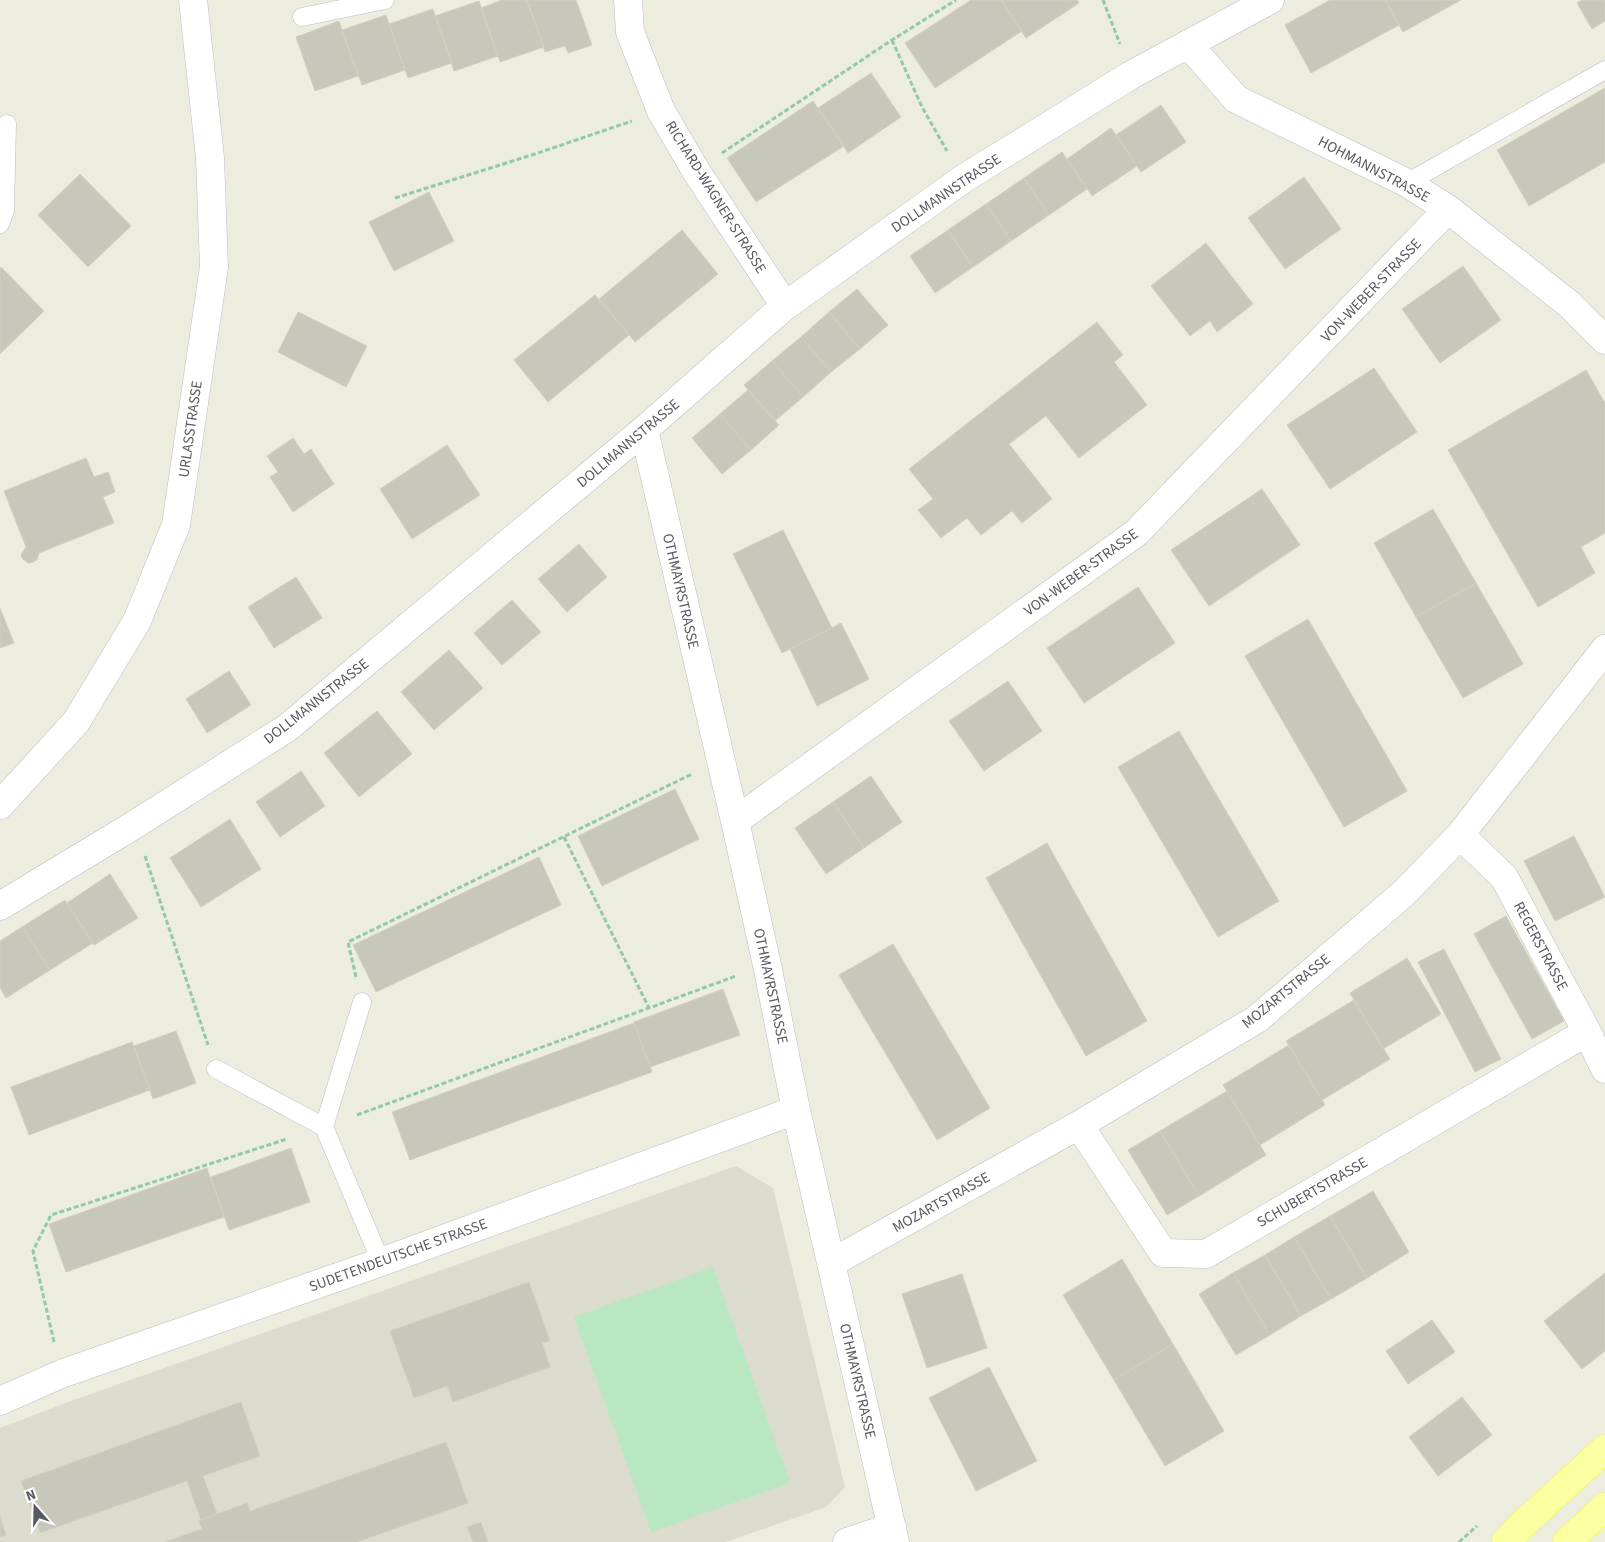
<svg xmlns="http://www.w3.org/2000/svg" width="1605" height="1542" font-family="'Source Sans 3',sans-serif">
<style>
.education{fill:#dcdcce}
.green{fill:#b9e7c2}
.building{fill:#c8c7bc;stroke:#d2d0bd}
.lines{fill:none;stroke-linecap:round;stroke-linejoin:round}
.lane-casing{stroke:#bcbdc4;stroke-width:19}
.street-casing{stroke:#bcbdc4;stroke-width:29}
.secondary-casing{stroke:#bcbec7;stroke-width:29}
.primary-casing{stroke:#fcf048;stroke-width:29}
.path{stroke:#92c8ad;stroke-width:3;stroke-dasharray:5 2.5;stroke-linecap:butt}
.lane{stroke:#fff;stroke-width:18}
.street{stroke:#fff;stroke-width:28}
.secondary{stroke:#fff;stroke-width:28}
.primary{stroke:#faffa2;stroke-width:28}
.labels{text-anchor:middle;stroke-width:4.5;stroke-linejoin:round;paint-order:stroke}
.street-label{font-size:15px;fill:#585a62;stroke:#fff}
</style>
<rect width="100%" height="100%" fill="#ededdf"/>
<path class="education" d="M736,1166L773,1188L845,1487L826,1507L726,1542H0V1428L71,1401Z"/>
<path class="green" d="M713,1267L790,1483L651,1532L574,1317Z"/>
<path class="building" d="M502,0H527L544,47L500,62L481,8Z
M527,0H576L592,45L568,53L565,46L545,52Z
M971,0H1001L1022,31L935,88L905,43Z
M1001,0H1077L1079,3L1026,38Z
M1330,0H1385L1399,25L1311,73L1285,25Z
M1385,0H1461L1403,32Z
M1582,0H1605V21L1592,29L1577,3Z
M479,1L498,56L454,71L435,16Z
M433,9L452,63L408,78L389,24Z
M386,15L405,70L362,85L342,30Z
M339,21L358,76L315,91L296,37Z
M871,73L901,117L848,153L818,108Z
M1605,88V162L1529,206L1497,150Z
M813,101L844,146L756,202L727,158Z
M1161,105L1186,142L1141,172L1116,135Z
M1111,128L1137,166L1092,196L1067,159Z
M1062,152L1087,189L1049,215L1024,178Z
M80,174L131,226L88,267L38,215Z
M1304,177L1341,229L1285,269L1248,218Z
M1024,178L1049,215L1011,241L986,204Z
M429,192L454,241L394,271L369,222Z
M986,204L1011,241L973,267L948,230Z
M682,230L718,274L635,342L599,299Z
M948,230L973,267L935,293L910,256Z
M1206,243L1253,304L1217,332L1210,321L1190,336L1151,286Z
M1463,266L1501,320L1440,363L1402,309Z
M1,267L44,311L0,354V268Z
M857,289L888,325L860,349L829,312Z
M595,295L629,335L548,402L514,360Z
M298,312L367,346L346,387L278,352Z
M829,312L860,349L831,372L801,337Z
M1097,322L1123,355L1114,362L1147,405L1079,458L1046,416L1009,444L1052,499L1022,523L1012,511L981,535L967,518L941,538L918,510L933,499L909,469Z
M801,337L831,372L803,397L772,361Z
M772,361L803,397L775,421L744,385Z
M1374,368L1417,432L1330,489L1287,425Z
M1586,370L1605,403V533L1581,547L1595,573L1538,607L1448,450Z
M748,390L779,425L751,450L720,414Z
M720,414L751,450L722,474L692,438Z
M293,438L304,454L311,449L334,484L293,512L270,477L278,472L267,456Z
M447,445L480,495L412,539L380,489Z
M86,458L94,477L108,472L115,492L103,497L114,523L39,553L37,560L31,563H28L23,559L21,556L22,553L26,547L4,491Z
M1262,489L1300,545L1209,606L1171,550Z
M1433,509L1476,583L1416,617L1374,543Z
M783,530L832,628L782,653L733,554Z
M579,544L607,577L567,612L538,579Z
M296,577L322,618L274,648L248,607Z
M1476,583L1523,664L1463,698L1416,617Z
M1138,587L1175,643L1084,703L1047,648Z
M512,600L541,632L502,665L474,633Z
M0,608L14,643L0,648Z
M1308,619L1407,791L1344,827L1245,656Z
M841,623L869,679L817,706L790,649Z
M449,650L483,688L434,730L401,692Z
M229,671L251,705L207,733L186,699Z
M1008,681L1042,731L984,771L949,721Z
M377,711L412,754L359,797L324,753Z
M1179,731L1279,901L1218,937L1118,767Z
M301,771L325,806L280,837L256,802Z
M871,776L902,822L864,848L833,802Z
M675,789L699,839L602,886L578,836Z
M833,802L864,848L826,874L795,828Z
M230,819L261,869L201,907L170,858Z
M1574,836L1605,897L1555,921L1524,861Z
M1047,843L1147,1021L1086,1056L986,878Z
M539,857L561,905L376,992L353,945Z
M110,874L138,918L94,945L67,903Z
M65,900L93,943L50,970L22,927Z
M1506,916L1564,1021L1532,1039L1474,934Z
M22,927L50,970L6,998L0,988V941Z
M893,944L990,1108L937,1140L839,975Z
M1444,949L1501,1059L1475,1072L1418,962Z
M1407,958L1441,1014L1383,1049L1350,993Z
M723,989L740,1035L650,1067L634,1022Z
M1354,1000L1390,1059L1322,1100L1286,1041Z
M634,1023L652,1072L410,1160L392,1112Z
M176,1031L196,1083L153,1099L134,1046Z
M132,1042L150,1090L29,1135L11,1087Z
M1289,1045L1325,1105L1260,1145L1223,1085Z
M1227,1091L1266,1155L1199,1196L1160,1131Z
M1160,1131L1199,1196L1167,1215L1128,1150Z
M291,1148L310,1202L229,1230L211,1177Z
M207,1168L224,1217L66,1272L49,1224Z
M1373,1191L1409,1252L1367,1278L1330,1216Z
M1330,1216L1367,1278L1331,1299L1294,1237Z
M1294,1237L1331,1299L1301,1316L1265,1255Z
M1265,1255L1301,1316L1270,1335L1233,1273Z
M1122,1259L1173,1344L1114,1380L1063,1295Z
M1233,1273L1270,1335L1236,1355L1199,1294Z
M1605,1273V1351L1582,1369L1544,1321Z
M962,1274L987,1348L927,1368L902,1294Z
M529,1282L550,1341L542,1343L550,1367L453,1402L447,1386L414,1398L390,1331Z
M1432,1320L1455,1352L1408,1384L1386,1351Z
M1173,1344L1224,1431L1165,1466L1114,1380Z
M989,1367L1037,1461L976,1491L929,1398Z
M1462,1397L1492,1435L1438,1476L1409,1437Z
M241,1402L260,1456L203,1476L217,1514L201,1520L187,1481L40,1533L21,1481Z
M446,1442L468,1503L357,1542H164L202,1529L199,1521L217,1514L247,1503L250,1511Z
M0,1517L6,1535L0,1537Z
M481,1522L488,1542H473L467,1527Z"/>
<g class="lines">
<g class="lane-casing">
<path id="lane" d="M302,17L385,0
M1407,183L1605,70
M0,224L5,210L7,124
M362,1002L324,1127L381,1262
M216,1069L324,1127"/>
</g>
<g class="street-casing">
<path id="street" d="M628,0L630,32L661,111L696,171L785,306
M1188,44L1236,99L1407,183L1448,209L1569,304L1605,340
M644,430L735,821L767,965L796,1110L895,1542
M735,821L1136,533L1448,209
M1460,835L1504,877L1587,1032L1605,1069
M0,906L134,825L287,728L644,430L785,306L963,179L1131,75L1270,0
M1079,1125L1163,1253L1206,1254L1587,1032
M831,1263L1079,1125L1257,1019L1404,893L1460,835L1605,649
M0,1401L61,1374L381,1262L796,1110
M847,1542L892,1527"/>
</g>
<g class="secondary-casing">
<path id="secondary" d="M0,805L76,722L137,621L176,525L214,267L210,158L193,0"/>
</g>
<g class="primary-casing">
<path id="primary" d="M1506,1542L1522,1525L1605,1449
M1567,1542L1605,1507"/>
</g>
<path class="path" d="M1103,0L1120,44
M892,40L922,107L947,151
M722,153L892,40L956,0
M395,198L535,154L632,121
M564,837L649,1008
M145,856L208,1045
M356,977L348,942L692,774
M357,1115L736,976
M54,1342L33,1251L51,1215L287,1139
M1459,1542L1477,1526"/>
<use href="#lane" class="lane"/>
<use href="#street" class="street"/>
<use href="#secondary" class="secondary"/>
<use href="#primary" class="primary"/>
</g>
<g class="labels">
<g class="street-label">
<text transform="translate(1374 169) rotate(28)" y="5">HOHMANNSTRASSE</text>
<text transform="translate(946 193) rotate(-34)" y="5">DOLLMANNSTRASSE</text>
<text transform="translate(716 197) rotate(58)" y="5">RICHARD-WAGNER-STRASSE</text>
<text transform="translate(1371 290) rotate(-46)" y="5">VON-WEBER-STRASSE</text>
<text transform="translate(190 429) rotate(-82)" y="5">URLASSTRASSE</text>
<text transform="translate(628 443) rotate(-40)" y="5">DOLLMANNSTRASSE</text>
<text transform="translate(1081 572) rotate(-36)" y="5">VON-WEBER-STRASSE</text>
<text transform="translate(681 591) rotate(77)" y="5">OTHMAYRSTRASSE</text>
<text transform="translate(316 701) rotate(-38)" y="5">DOLLMANNSTRASSE</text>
<text transform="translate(1541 946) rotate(62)" y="5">REGERSTRASSE</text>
<text transform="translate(771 986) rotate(78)" y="5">OTHMAYRSTRASSE</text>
<text transform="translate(1286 991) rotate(-39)" y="5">MOZARTSTRASSE</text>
<text transform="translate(1312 1192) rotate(-30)" y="5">SCHUBERTSTRASSE</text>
<text transform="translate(941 1202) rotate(-29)" y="5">MOZARTSTRASSE</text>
<text transform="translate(398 1255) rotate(-20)" y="5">SUDETENDEUTSCHE STRASSE</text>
<text transform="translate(858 1381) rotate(77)" y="5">OTHMAYRSTRASSE</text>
</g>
</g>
<g transform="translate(35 1507) rotate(340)" stroke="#ffffff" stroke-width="4" paint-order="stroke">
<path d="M0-4L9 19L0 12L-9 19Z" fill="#585a62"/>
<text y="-8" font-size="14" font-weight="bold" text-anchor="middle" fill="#585a62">N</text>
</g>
</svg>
